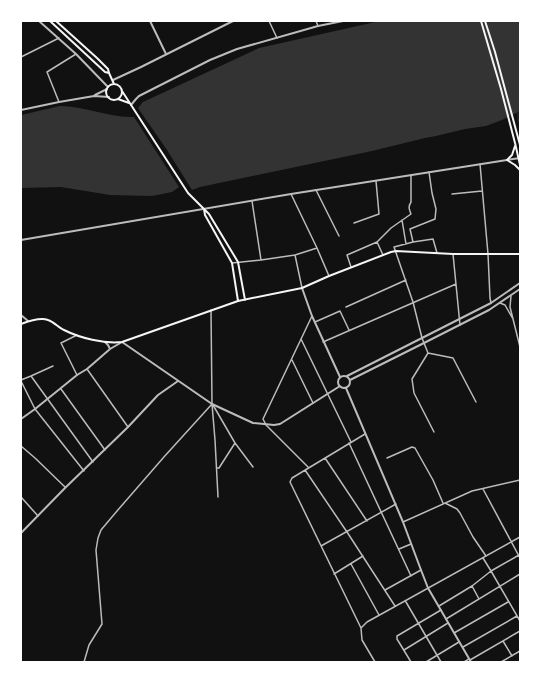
<svg xmlns="http://www.w3.org/2000/svg" width="541" height="683" font-family="'Playfair Display',serif">
<style>
.water{fill:#333}
.lines{fill:none;stroke-linecap:round;stroke-linejoin:round}
.stream{stroke:#333;stroke-width:1}
.minor{stroke:#bcbcbc;stroke-width:1.5}
.tertiary{stroke:#bcbcbc;stroke-width:2}
.secondary{stroke:#f5f5f5;stroke-width:2}
.primary{stroke:#f5f5f5;stroke-width:2}
</style>
<rect width="100%" height="100%" fill="#111"/>
<path class="water" d="M380,21H520V111L502,120L486,126L465,129L436,136L425,138L372,151L200,187L192,190L167,150L138,108L143,102L259,48Z
M60,106C85,106 109,118 134,117L179,187L172,192L152,196L110,195L61,187L21,188V115Z"/>
<g class="lines">
<path class="stream" d="M518,112V118L520,127"/>
<path class="minor" d="M269,21L277,38
M316,21L318,26
M21,57L59,38
M59,102L47,72L76,54
M480,164L488,254L490,298L491,303
M316,190L339,236
M291,194L317,248
M452,194L482,191
M252,201L261,260
M402,220L406,244
M354,223L379,214L376,181
M413,242L410,229L435,219L436,209L432,193L429,172
M453,254L460,325
M295,255L317,248L329,276
M383,255L377,242L391,228L411,214C409,209 408,207 411,202V175
M232,263L261,260L295,255L302,288
M351,267L347,255L377,242
M511,296L510,307L520,347
M500,303L505,305L513,319
M346,307L406,280
M211,310L212,404L215,440L218,497
M315,322L340,311L349,330
M77,335L61,343L77,375
M301,339L351,442
M323,342L456,284
M428,353L422,338L413,302L394,247L413,242L433,239L437,253
M428,353L412,379L414,393L434,432
M428,353L453,358L476,402
M292,360L313,403
M87,369L128,427
M31,376L93,462
M21,380L31,376L53,366
M21,381L35,409L84,471
M61,389L105,450
M213,405L235,443L253,467
M349,443L411,576
M21,446L35,458L65,487
M325,458L367,521
M387,458L412,447L415,448L433,480L443,503
M308,467L266,425L263,419L312,316
M217,468H219L235,443
M305,470L347,532L395,606
M483,489L520,558
M21,497L38,516
M445,503L457,509L460,513L473,537L486,556
M403,522L472,491L520,480
M321,546L396,504
M399,549L411,544
M519,555L491,571L520,621
M351,564L379,615
M334,574L363,556
M472,586L479,599
M385,590L421,570
M406,602L441,662
M439,606L472,586L491,571L483,558
M446,619L520,574
M361,628L290,482L292,478L365,434
M454,633L508,602
M503,641L512,656
M463,647L517,616
M404,650L448,623
M470,660L520,631
M84,662L89,645L102,624L96,550L98,538L101,530C137,487 174,445 212,404
M375,662L362,640L361,628L367,622L520,537
M411,662L397,639V636L441,610
M426,662L459,642
M464,662L469,659
M501,662L520,651"/>
<path class="tertiary" d="M39,21L76,54L108,87
M150,21L166,54
M113,80L141,67L233,21
M95,95L107,89
M131,105L136,99L139,96L210,60L237,49L318,26L343,21
M21,110L59,102L94,96L109,97
M21,240L291,194L507,160L520,158
M302,288L312,316L340,377
M21,315L28,321
M105,342L108,345L110,349
M338 382a6 6 0 1 1 12 0a6 6 0 1 1-12 0Z
M347,376L491,303L520,283
M350,380L424,343L489,310L520,289
M346,388L403,522L421,570L428,588L471,662
M21,419L35,409L77,375L87,369L110,349L122,342L212,404L253,423L274,425L280,424L340,386
M21,533L65,488L128,427L158,395L178,381"/>
<path class="secondary" d="M481,21L501,89L515,143L520,165
M485,21L495,52L520,145
M515,146L512,155L507,160L515,165L520,170
M21,324C29,321 40,317 48,320C54,322 59,328 64,330C80,338 104,344 122,342L238,301"/>
<path class="primary" d="M50,21L105,72L109,73
M56,21L97,58L108,69L109,73L114,84
M106 92a8 8 0 1 1 16 0a8 8 0 1 1-16 0Z
M122,91L188,193L209,214L238,262L245,300
M118,99L129,103
M204,209L205,215L232,263L238,301L302,288L329,276L391,252L396,251L453,254H520"/>
</g>
<rect width="541" height="683" fill="none" stroke="#ffffff" stroke-width="44"/>
</svg>
